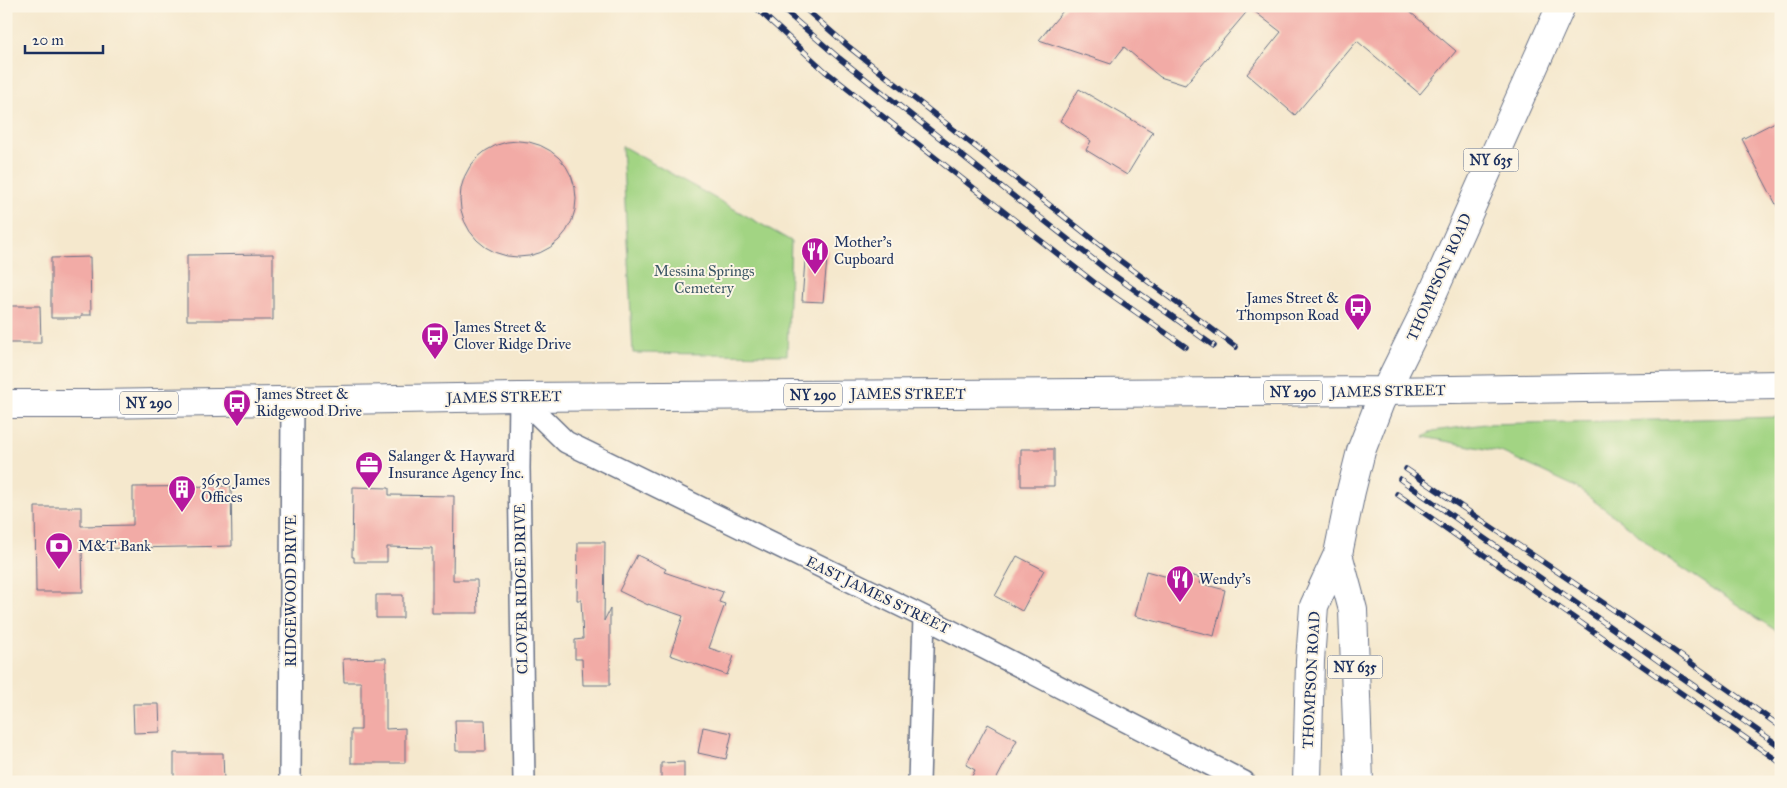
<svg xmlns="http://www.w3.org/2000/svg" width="1787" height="788" font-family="'IM FELL Great Primer',serif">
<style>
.green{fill:#a2d483;stroke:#5e8270}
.building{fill:#f2aba6}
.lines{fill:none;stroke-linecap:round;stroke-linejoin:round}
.minor-casing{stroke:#677085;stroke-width:24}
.secondary-casing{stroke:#677085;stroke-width:30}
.primary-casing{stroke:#677085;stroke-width:30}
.minor{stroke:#fff;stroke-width:21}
.secondary{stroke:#fff;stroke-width:28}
.primary{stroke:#fff;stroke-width:28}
.rail-casing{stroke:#1b2f5e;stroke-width:5.5}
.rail{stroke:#fcf5e5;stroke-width:4;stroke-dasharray:11;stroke-linecap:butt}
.labels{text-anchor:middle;stroke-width:4;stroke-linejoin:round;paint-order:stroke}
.shield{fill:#fcf5e5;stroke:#5e6a86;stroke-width:1}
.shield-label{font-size:14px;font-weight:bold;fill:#1b2f5e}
.poi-label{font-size:15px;fill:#1b2f5e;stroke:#fcf5e5;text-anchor:start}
.park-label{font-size:15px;fill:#3d5867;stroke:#fcf5e5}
.street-label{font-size:15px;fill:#1b2f5e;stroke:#fcf5e5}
</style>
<rect width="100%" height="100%" fill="#fcf5e5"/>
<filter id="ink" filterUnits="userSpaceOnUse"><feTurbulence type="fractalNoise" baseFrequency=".02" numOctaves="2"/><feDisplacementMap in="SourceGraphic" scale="10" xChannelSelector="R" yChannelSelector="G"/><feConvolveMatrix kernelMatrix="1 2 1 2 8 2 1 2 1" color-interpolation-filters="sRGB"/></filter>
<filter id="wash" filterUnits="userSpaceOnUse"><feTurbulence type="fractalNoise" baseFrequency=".0096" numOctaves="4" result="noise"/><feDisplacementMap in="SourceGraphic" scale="20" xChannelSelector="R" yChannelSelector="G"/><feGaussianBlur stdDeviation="1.12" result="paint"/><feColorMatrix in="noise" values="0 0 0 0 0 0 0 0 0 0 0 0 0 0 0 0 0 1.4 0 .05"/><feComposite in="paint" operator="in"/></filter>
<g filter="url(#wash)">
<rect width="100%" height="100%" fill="#f5e8cd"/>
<path class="green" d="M622,146L791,241L787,355L633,353Z
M1781,417V634L1654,549L1633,530L1574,486L1501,452L1424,437L1433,431L1485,424Z"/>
<g id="blocks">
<path class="building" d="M1067,6H1403L1456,51L1420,94L1357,41L1295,115L1247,74L1281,32L1250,8L1185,85L1160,77L1124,47L1111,64L1039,40Z
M1079,89L1153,132L1127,175L1086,150L1091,141L1060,121Z
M1781,119V214L1742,139Z
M460 199a58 58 0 1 1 116 0a58 58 0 1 1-116 0Z
M806,247L828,249L823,302L802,301Z
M273,254V320H187V255Z
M90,257L91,315H81V318H51V258Z
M6,306H40L41,343H6Z
M1021,449H1054V486H1021Z
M231,486L232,546L82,549L83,592H36L35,507H81V526L133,525V487Z
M353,487L389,488V495L454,496L453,580H477L478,613H432V548L387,547V562H354V557H352Z
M578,542H605L604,621L610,609V685H583L582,659H575V640L583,639L581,600H577Z
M637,555L666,569L664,572L723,592L719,602L725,604L709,648L734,656L727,675L670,655L683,616L648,604V605L619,591Z
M1017,556L1044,570L1022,611L995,596Z
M1146,571L1175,579L1177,572L1201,578L1199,583L1225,590L1214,636L1135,616Z
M376,595H403V618H376Z
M386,658V729L405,728V763H351V730H361V682H344L343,659Z
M133,704H159L160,732L134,733Z
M455,720H485L486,751H456Z
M988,724L1017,740L995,782H969L975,770L966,765Z
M703,727L732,733L726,759L698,753Z
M174,753H223L224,782H174Z
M684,762V782H661V763Z"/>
</g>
</g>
<g filter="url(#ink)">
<use href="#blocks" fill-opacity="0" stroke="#677085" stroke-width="1"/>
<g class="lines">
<g class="minor-casing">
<path id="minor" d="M520,397L566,442L924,617L1244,782
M520,397L519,468L524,782
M290,782L292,400
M919,782L924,617"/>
</g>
<g class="secondary-casing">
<path id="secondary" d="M1385,391L1781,385"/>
</g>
<g class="primary-casing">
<path id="primary" d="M6,404H97L520,397L1385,391
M1338,554L1353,610L1359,782
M1307,782L1310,661L1314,606L1338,554L1351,491L1361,451L1380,402L1423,315L1561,6"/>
</g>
<use href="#minor" class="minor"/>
<use href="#secondary" class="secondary"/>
<use href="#primary" class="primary"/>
<g class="rail-casing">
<path id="rail" d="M754,6L825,71L1096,284L1186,347
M779,6L839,58L1108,271L1214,346
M802,6L849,47L1118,259L1236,347
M1406,469L1667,646L1781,727
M1400,479L1781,747
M1397,494L1781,763"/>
</g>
<use href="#rail" class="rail"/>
</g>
</g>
<defs>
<g id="restaurant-pin" transform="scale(1.4375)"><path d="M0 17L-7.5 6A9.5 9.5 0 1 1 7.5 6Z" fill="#b5179e" stroke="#fcf5e5"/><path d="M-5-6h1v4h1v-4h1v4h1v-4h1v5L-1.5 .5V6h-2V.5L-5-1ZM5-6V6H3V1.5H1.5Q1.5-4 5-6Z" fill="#fff"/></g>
<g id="bus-pin" transform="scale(1.4375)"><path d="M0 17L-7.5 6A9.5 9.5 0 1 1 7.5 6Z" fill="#b5179e" stroke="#fcf5e5"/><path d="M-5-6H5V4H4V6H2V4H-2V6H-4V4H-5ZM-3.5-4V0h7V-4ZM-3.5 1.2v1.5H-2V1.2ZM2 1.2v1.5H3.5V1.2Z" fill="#fff"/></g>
<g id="office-pin" transform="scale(1.4375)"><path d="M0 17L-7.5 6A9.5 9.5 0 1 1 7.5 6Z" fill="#b5179e" stroke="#fcf5e5"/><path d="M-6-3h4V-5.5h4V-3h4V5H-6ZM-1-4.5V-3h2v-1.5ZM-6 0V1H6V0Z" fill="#fff"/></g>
<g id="building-pin" transform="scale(1.4375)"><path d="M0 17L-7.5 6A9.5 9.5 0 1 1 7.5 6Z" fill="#b5179e" stroke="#fcf5e5"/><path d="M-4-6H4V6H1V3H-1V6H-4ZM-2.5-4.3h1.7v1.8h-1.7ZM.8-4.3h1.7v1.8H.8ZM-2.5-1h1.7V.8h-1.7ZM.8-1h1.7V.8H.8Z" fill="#fff"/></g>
<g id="bank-pin" transform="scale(1.4375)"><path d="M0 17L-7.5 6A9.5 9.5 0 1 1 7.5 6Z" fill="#b5179e" stroke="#fcf5e5"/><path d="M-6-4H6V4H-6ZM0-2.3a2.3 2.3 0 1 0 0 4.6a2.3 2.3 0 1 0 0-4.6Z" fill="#fff"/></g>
</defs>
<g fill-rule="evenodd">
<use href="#restaurant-pin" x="815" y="251"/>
<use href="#bus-pin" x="1358" y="307"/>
<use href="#bus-pin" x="435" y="336"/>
<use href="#bus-pin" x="237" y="403"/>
<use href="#office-pin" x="369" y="465"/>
<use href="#building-pin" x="182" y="489"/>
<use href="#bank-pin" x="59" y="546"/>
<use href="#restaurant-pin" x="1180" y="579"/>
</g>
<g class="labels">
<g class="shield">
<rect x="1463.5" y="148.5" width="55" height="23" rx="4"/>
<rect x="1264" y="380.5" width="58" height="23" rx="4"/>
<rect x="784" y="383.5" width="58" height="23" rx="4"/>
<rect x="120" y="391.5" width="58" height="23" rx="4"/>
<rect x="1327.5" y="655.5" width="55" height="23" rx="4"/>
</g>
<g class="shield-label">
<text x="1491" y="165">NY 635</text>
<text x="1293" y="397">NY 290</text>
<text x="813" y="400">NY 290</text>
<text x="149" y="408">NY 290</text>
<text x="1355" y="672">NY 635</text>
</g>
<g class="poi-label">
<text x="834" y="247">Mother's<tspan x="834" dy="17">Cupboard</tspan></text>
<text x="1339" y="303" text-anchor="end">James Street &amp;<tspan x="1339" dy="17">Thompson Road</tspan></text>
<text x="454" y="332">James Street &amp;<tspan x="454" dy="17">Clover Ridge Drive</tspan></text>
<text x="256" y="399">James Street &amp;<tspan x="256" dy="17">Ridgewood Drive</tspan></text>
<text x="388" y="461">Salanger &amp; Hayward<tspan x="388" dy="17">Insurance Agency Inc.</tspan></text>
<text x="201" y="485">3650 James<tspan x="201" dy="17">Offices</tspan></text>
<text x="78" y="551">M&amp;T Bank</text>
<text x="1199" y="584">Wendy's</text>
</g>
<g class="park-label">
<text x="704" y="276">Messina Springs<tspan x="704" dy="17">Cemetery</tspan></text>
</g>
<g class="street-label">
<text transform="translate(1439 277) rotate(-66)" y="5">THOMPSON ROAD</text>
<text transform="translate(1388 391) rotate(-1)" y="5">JAMES STREET</text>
<text x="908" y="399">JAMES STREET</text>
<text transform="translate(504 397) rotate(-1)" y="5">JAMES STREET</text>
<text transform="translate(521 589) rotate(-91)" y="5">CLOVER RIDGE DRIVE</text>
<text transform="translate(291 591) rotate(-90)" y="5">RIDGEWOOD DRIVE</text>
<text transform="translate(878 595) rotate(26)" y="5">EAST JAMES STREET</text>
<text transform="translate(1311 680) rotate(-87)" y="5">THOMPSON ROAD</text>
</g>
</g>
<rect width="1787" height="788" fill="none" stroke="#fcf5e5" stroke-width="25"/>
<path d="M25 45v8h78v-8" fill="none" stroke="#1b2f5e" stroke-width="2.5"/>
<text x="32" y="45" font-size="15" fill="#1b2f5e" stroke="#fcf5e5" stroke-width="4" paint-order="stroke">20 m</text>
</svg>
